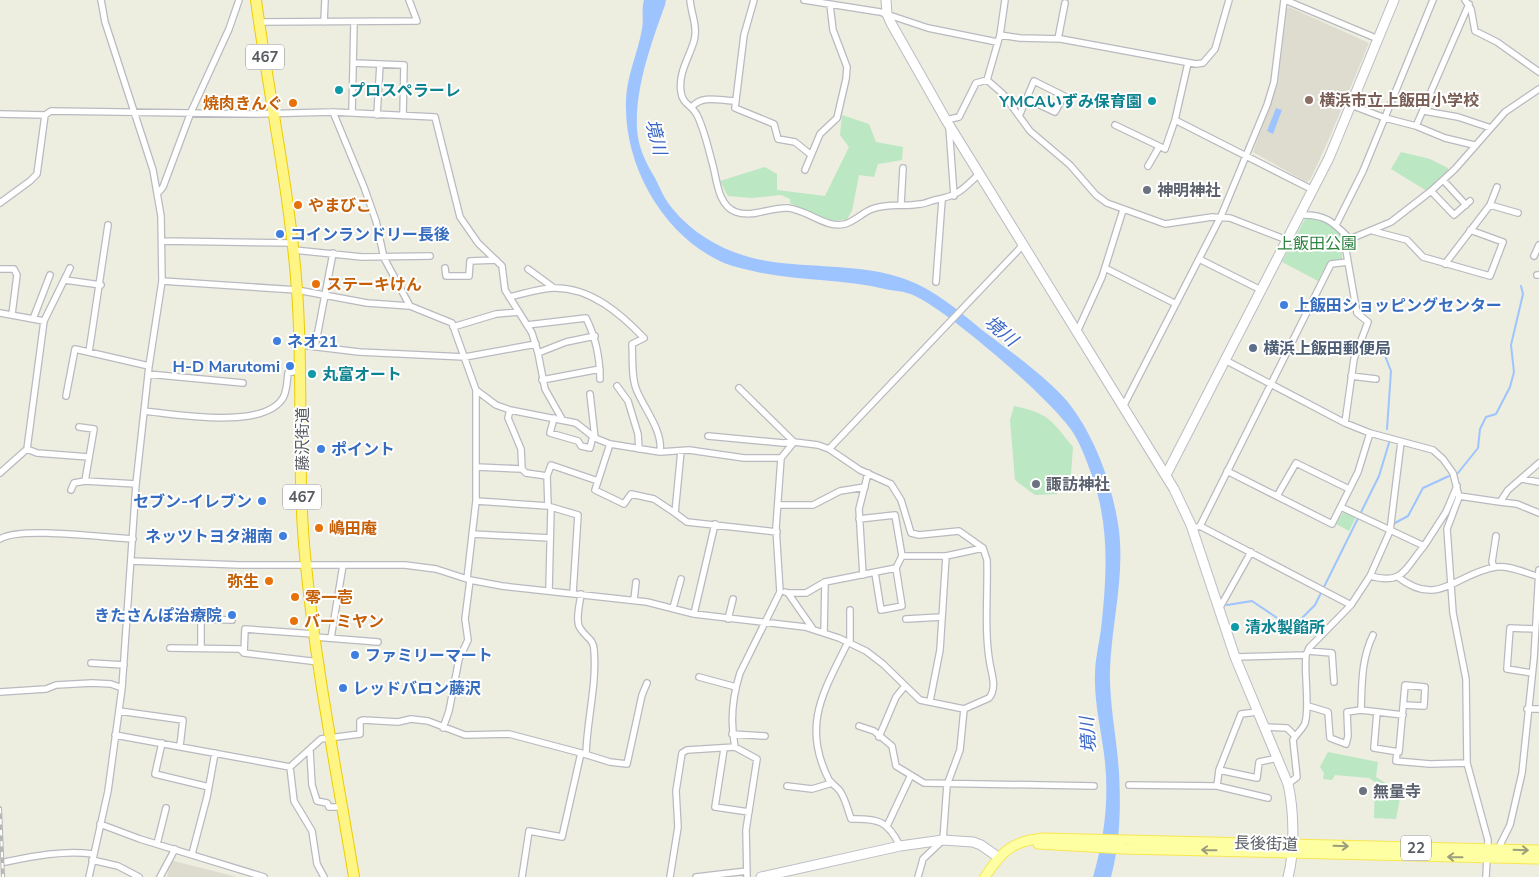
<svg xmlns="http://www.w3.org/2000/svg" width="1539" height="877" font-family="'Nunito Sans','Noto Sans JP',sans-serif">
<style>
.education{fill:#dddccf}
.green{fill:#bbe7c2}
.water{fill:#9ec4ff}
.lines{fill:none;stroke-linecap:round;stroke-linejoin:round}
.stream{stroke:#9ec4ff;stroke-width:2}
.street-casing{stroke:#b8bac0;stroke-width:8}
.secondary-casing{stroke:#bbbdc5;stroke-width:11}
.primary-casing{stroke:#f9e74e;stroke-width:11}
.highway-casing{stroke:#edcd00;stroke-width:12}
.street{stroke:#fff;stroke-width:5.5}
.secondary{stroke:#fff;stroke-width:9}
.primary{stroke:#feffa3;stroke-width:9}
.highway{stroke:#fff585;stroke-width:10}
.rail-casing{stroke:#b6b7b7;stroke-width:4}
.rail{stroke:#fff;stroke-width:2;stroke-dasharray:5.5;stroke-linecap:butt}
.oneway{stroke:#9b9d7c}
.culture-dot{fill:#0f9aa8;stroke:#fff;stroke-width:2}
.education-dot{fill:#8d6e63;stroke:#fff;stroke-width:2}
.food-dot{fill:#e8710a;stroke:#fff;stroke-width:2}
.worship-dot{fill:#6b7280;stroke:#fff;stroke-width:2}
.shop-dot{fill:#3f7fe0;stroke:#fff;stroke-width:2}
.service-dot{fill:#5c6f8a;stroke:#fff;stroke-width:2}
.labels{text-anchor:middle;stroke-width:4;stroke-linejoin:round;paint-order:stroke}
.shield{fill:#fff;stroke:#8b8d91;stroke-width:1}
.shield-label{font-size:15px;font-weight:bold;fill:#595c62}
.culture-label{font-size:16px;font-weight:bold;fill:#0d838f;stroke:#fff;text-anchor:start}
.education-label{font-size:16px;font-weight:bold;fill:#785e54;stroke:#fff;text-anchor:start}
.food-label{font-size:16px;font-weight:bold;fill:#c56008;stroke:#fff;text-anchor:start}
.worship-label{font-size:16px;font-weight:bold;fill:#5b616d;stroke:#fff;text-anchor:start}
.shop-label{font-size:16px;font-weight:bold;fill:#366cbe;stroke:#fff;text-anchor:start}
.park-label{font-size:16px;fill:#2f8441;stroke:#fff}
.service-label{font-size:16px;font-weight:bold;fill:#4e5e75;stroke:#fff;text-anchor:start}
.street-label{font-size:16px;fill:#595c62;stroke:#fff}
.water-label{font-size:18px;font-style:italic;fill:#3b67c8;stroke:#fff}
</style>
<rect width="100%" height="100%" fill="#edede0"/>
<path class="education" d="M1289,7L1369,43L1328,141L1310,180L1306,182L1253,152L1278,83L1287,8Z
M170,860L237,877H167Z"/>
<path class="green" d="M842,115L869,124L876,142L903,147L902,160L878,164L874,177L859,175L852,211L847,219C827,225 809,210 790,203V199L781,195L752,198L728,196L720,181L765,167L777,174V190L825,196L849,147L840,135Z
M1401,152L1430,159L1448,168V174L1427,191L1391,169Z
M1306,217C1324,218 1333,227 1346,239L1342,251V259L1328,262L1318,281L1282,262Z
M1014,406C1049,413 1051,420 1073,447L1071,474L1057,494L1035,495L1015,480L1010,420Z
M1344,511L1356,517L1349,531L1336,524Z
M1328,752L1378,762L1376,777L1401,793L1396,819L1374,818L1375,782L1369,778L1335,775L1332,780L1323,779L1324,773L1320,767Z"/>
<path class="water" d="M644,0H666L665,5C651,44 635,88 637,129C638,147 646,163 655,178C660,188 665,200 672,208C695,237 731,255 767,261C810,268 864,264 905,279C935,290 958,310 982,330C1011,352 1043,374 1067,401C1093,433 1110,478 1117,518C1127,568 1112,619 1110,669C1109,704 1117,738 1119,773C1121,807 1120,844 1111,877H1093C1104,839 1109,802 1105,762C1102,733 1094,704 1095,675C1095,660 1099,644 1101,629C1107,576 1110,524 1091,473C1086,459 1080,443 1072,431C1052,400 946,309 913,295C904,291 894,291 885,289C843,279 799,281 757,272C746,269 734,267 724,263C663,236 624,166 626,102C626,77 638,53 642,29C644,19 641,10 644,0Z
M1276,108L1282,110L1273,134L1267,131Z"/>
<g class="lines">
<path class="stream" d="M1382,348L1391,371L1387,429
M1458,473L1478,448L1480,429L1486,417L1496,414L1510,387L1514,372L1511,345L1523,294L1521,286
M1393,524L1408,516L1423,488L1449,476
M1227,605L1252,601L1292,628L1315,605L1379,476L1389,443"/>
<g class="street-casing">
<path id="street" d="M690,0C691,13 698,27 694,41C689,58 678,73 681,92C682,104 692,105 697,115C704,129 708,147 712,162C717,178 717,205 736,212C752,218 771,207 788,208C808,210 826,229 845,224C855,221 862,213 872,209C888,203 904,207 920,204C925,204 930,201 935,200C959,195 961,191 979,174
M754,0L744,35L735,108L774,124L778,139L795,142L810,154
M804,0L880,12L928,28L997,42
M1285,0L1378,39
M1465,0L1471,9L1475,31L1497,42L1539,72
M259,22L417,21L409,0
M324,22L325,0
M1000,35L1020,38L1061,39L1196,64L1203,63L1215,49L1229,0
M1058,39L1065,3
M353,63L404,65L403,116
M1188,63L1175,120L1313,190
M987,80L1000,35L1005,0
M1351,105L1385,118L1416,126L1469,4
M692,107C702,94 721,101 736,101
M1424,111L1458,117L1491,128
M333,112L364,187L376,221L384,258L410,306L452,323L476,390V501L467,579
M352,113L354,23
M0,114L45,115L51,111L255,114L333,112L435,117L460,217L478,243L502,266L505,290L532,333L538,353L545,389L562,419
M1020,114L1034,81L1064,96L1055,112L1027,99
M377,115L380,64
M946,120L959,117L976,83L987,80L1003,94L1030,131L1070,165L1096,195L1107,203L1165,224L1212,217L1230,218L1287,240
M1115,125L1165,149L1175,120
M1416,126L1445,138L1474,145
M949,127L954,196
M1148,166L1159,147
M805,170L820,134L837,118L846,79L847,67L833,30L830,5
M1444,181L1466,205
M1431,191L1454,215L1470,201
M158,193L163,187L191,112L229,29L239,0
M0,203L30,181L37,174L45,115
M901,204L903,168
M1490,205L1518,213
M1300,215C1325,214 1332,221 1350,239
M1336,225L1363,171L1433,0
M1373,231L1407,240L1423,257L1490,276L1503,242L1470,230
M162,241L293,243
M294,250L362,257L430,256
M1534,256L1539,245
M1199,259L1261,290
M1445,264L1490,205L1497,187
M445,268L446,276H469L470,261L496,260
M1105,268L1176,304
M0,269H14L17,275L12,314
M528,269L554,288
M1537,275H1539
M65,280L101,285
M162,281L297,290L367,303L410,306
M936,282L942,200
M509,297C523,294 540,288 555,288C591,288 620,313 644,338L632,344C633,358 631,378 637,391C645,410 663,431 660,452
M0,313L44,321
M33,319L50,275
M527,325L586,318C596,338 600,356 600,379
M453,327L496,314L519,312
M1077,332L1102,277L1123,210
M301,345L359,352L465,357L536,344
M315,347L333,253
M89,352L108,225
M538,353L566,342L595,336
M1225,360L1345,423L1370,433L1433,450L1443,459L1453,473L1459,497L1447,529L1453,613L1466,679L1467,763L1488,840L1486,877
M148,374L243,383
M1351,376L1376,379
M542,380L600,369
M617,386L628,401L638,434L639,449
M476,390L496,405L510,410
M590,394L595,438
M66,396L75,349L149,366
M1123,407L1221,216L1267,105L1274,82L1284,0
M144,411C175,414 267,431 284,396C287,389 287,381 288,373L301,370
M554,418L550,433L578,441L581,446L590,448L593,436
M1345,423L1354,359L1368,322L1357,313L1348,262
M79,427L94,429L85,481L136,484
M708,436L783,443L794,442
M27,449L44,321L70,268
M27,449L37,453L89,457
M829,449L1023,245
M681,451L675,513L687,522L777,532
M477,467L522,469L521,449L508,418L510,410L576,423L595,438L610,444L660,452L689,450L744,458H781
M522,469L526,473L547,476
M1227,471L1332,524L1358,472L1370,433
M0,473L27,449
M1522,479L1539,482
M598,481L595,490L624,504L631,494L654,499L675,513
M71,490L74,483L85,481
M1277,496L1296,463L1349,489
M1459,496L1500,502L1508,490L1539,463
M476,501L548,506
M1500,502L1517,504L1539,513
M778,505H813L840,491L865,487
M551,507L578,515L573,593
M1341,507L1424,546L1446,512L1457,486
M859,519L895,515L902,556
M1200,526L1331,264L1348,262L1346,250L1350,239L1391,222L1431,191L1455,169L1505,112L1539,89
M1197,527L1200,526L1351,605
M472,534L550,538
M0,539C20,526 107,538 133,539
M131,561L240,565H405L436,569L470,580L502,586L647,602L694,614L805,627L839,638L866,651L883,664L920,700L964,709L989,698C997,689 992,675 990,664C984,632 988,594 987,560L983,548L959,531L919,535L911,533L901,500L891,484L860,470L829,449L818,445L794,442L739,388
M1494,567L1492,562L1496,536
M875,573L881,610L902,606L896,568
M863,575L859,509L868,473
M1370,576C1403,585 1404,570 1424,546
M1398,577C1439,609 1456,573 1496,567C1509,565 1525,573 1537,576
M549,591L551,507L548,506L547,476L551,465L598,481L610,444
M785,592L788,593L813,629
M788,593H806L825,582L896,568L902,556H946L983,548
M581,594C580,603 575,620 580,628C585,637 594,639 594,650C597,685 587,719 586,754
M634,600L636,582
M673,608L681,579
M1219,609L1251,552
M694,614L715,524
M728,619L733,599
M906,619L942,617
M824,633L825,582
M315,637L378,642
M331,638L343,565
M848,642C824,691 801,725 829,780C832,784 837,787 840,791C845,798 848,810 851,819C878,818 888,821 900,846
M850,643V610
M170,648L240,649L244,653L319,662
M201,648V619L232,620
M1308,651L1332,653L1334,682
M244,653L245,629L314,634
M1235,657L1306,655L1309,648L1351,605L1370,576L1390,531L1401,442
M91,663L124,665
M1532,673L1507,669L1510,628L1535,629
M699,677L736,687
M0,692L46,689L56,685L92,683L111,684L122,688
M930,701L940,650L946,556
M1308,706L1328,712L1330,738L1346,744L1348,736L1347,712L1361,710L1403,715
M1527,709H1539
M1361,710C1362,684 1361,660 1373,635
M119,711L183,720L180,746
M1377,712L1374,748L1399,752L1405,685L1425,687L1424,706L1404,705
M859,726L874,731L892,746L896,766L924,783L1094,786
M1265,727L1287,728L1295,736
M443,728L449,711L459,659L468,640L465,619L470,580
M732,734L765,736
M115,735L290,767
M879,737L896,697L905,686
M162,743L155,774L209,787
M735,747C730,722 732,698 740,673L780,592L776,528L781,458L794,442
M724,749L715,807L749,812
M310,751L312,785L317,801L327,803L329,807H343
M1397,752L1396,761L1430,764L1467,763
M1219,770L1257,778L1259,762L1278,758
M1288,784L1297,777L1293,740C1296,734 1303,729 1305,723C1310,708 1304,674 1306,655
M1129,785L1217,786L1268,798
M787,786L812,789L832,783
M1217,786L1219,770L1241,714L1257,712
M100,824L140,839L264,877
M887,826L911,775
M157,844L166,808
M1498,849L1510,825L1522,773L1534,658L1539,570
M192,854L207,797L215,753
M92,860L118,866L139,877
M5,862C34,856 64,850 93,854
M89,877L108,791L122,688L136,484L149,366L162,281L161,216L153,170L105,22L101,0
M160,877L175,849
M324,877L317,864L312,831L294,801L290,767L321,739L360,734V721L363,720L398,722L411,719L428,721L465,735L509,734L581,753
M522,877L529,831L562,837L581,753L610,762L627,764L642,695L647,683
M670,877L678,827L676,791L682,753L687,750L735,747L757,759L746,830L747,877
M696,877L747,871
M918,877L923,859L943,840L947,785L960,750L964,709"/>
</g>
<g class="secondary-casing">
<path id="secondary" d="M886,0L887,14L891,23L946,120L1174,489L1191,525L1235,657L1288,784C1294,810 1295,851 1288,877
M1166,475L1329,158L1394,0
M761,877L900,846L943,840L973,842L981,845L998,857"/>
</g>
<g class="primary-casing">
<path id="primary" d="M1038,844L1124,849L1539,859
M985,877C1001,852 1012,841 1043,838L1539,850"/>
</g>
<g class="highway-casing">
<path id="highway" d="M256,0C269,97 290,193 297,290C304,382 296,474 306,565C316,670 337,773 354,877"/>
</g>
<use href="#street" class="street"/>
<use href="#secondary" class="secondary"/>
<use href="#primary" class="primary"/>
<use href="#highway" class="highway"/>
<g class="rail-casing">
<path id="rail" d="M0,808L3,877"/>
</g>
<use href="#rail" class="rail"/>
</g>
<defs><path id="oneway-shaft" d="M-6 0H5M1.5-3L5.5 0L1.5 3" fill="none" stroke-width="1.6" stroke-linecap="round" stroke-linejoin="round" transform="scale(1.25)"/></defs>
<g class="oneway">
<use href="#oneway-shaft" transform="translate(1341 846) rotate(2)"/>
<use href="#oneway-shaft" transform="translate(1209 850) rotate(-179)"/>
<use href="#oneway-shaft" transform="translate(1521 850) rotate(2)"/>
<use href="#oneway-shaft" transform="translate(1455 857) rotate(-179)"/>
</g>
<g class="culture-dot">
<circle cx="339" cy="90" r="5"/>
<circle cx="1152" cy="101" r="5"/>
<circle cx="312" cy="374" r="5"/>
<circle cx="1235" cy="627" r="5"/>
</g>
<circle class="education-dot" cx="1309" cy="100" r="5"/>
<g class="food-dot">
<circle cx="293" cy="103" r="5"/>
<circle cx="298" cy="205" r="5"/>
<circle cx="316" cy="284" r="5"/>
<circle cx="319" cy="528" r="5"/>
<circle cx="269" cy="581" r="5"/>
<circle cx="295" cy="597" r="5"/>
<circle cx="294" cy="621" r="5"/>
</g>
<g class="worship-dot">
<circle cx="1147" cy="190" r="5"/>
<circle cx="1036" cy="484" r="5"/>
<circle cx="1363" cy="791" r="5"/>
</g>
<g class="shop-dot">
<circle cx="280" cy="234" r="5"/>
<circle cx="1284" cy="305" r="5"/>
<circle cx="277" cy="341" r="5"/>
<circle cx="290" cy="366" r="5"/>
<circle cx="321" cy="449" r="5"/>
<circle cx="262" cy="501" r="5"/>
<circle cx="283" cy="536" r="5"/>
<circle cx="232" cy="615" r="5"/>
<circle cx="355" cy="655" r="5"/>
<circle cx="343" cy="688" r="5"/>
</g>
<circle class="service-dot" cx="1253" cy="348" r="5"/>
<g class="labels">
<g class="shield">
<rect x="246" y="44.5" width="38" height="25" rx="4"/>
<rect x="283" y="484.5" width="38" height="25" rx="4"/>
<rect x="1401" y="835.5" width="30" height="25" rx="4"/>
</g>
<g class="shield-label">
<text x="265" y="62">467</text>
<text x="302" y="502">467</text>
<text x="1416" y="853">22</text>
</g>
<g class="culture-label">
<text x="349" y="96">プロスぺラーレ</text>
<text x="1142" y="107" text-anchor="end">YMCAいずみ保育園</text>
<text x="322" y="380">丸富オート</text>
<text x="1245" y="633">清水製餡所</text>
</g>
<g class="education-label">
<text x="1319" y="106">横浜市立上飯田小学校</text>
</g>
<g class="food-label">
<text x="283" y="109" text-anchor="end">焼肉きんぐ</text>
<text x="308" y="211">やまびこ</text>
<text x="326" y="290">ステーキけん</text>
<text x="329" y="534">嶋田庵</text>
<text x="259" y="587" text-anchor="end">弥生</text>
<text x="305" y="603">零一壱</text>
<text x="304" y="627">バーミヤン</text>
</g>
<g class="worship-label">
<text x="1157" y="196">神明神社</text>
<text x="1046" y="490">諏訪神社</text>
<text x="1373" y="797">無量寺</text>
</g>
<g class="shop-label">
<text x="290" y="240">コインランドリー長後</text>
<text x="1294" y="311">上飯田ショッピングセンター</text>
<text x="287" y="347">ネオ21</text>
<text x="280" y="372" text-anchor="end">H-D Marutomi</text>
<text x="331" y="455">ポイント</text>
<text x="252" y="507" text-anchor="end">セブン-イレブン</text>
<text x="273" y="542" text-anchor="end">ネッツトヨタ湘南</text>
<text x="222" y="621" text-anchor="end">きたさんぽ治療院</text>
<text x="365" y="661">ファミリーマート</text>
<text x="353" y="694">レッドバロン藤沢</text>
</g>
<g class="park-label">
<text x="1317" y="249">上飯田公園</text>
</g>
<g class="service-label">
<text x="1263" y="354">横浜上飯田郵便局</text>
</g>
<g class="street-label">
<text transform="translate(302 439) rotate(-90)" y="6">藤沢街道</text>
<text transform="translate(1266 843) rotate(2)" y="6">長後街道</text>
</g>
<g class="water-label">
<text transform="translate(656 137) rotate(76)" y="6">境川</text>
<text transform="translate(1001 331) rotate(40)" y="6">境川</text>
<text transform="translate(1088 735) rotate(-94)" y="6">境川</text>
</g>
</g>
</svg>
